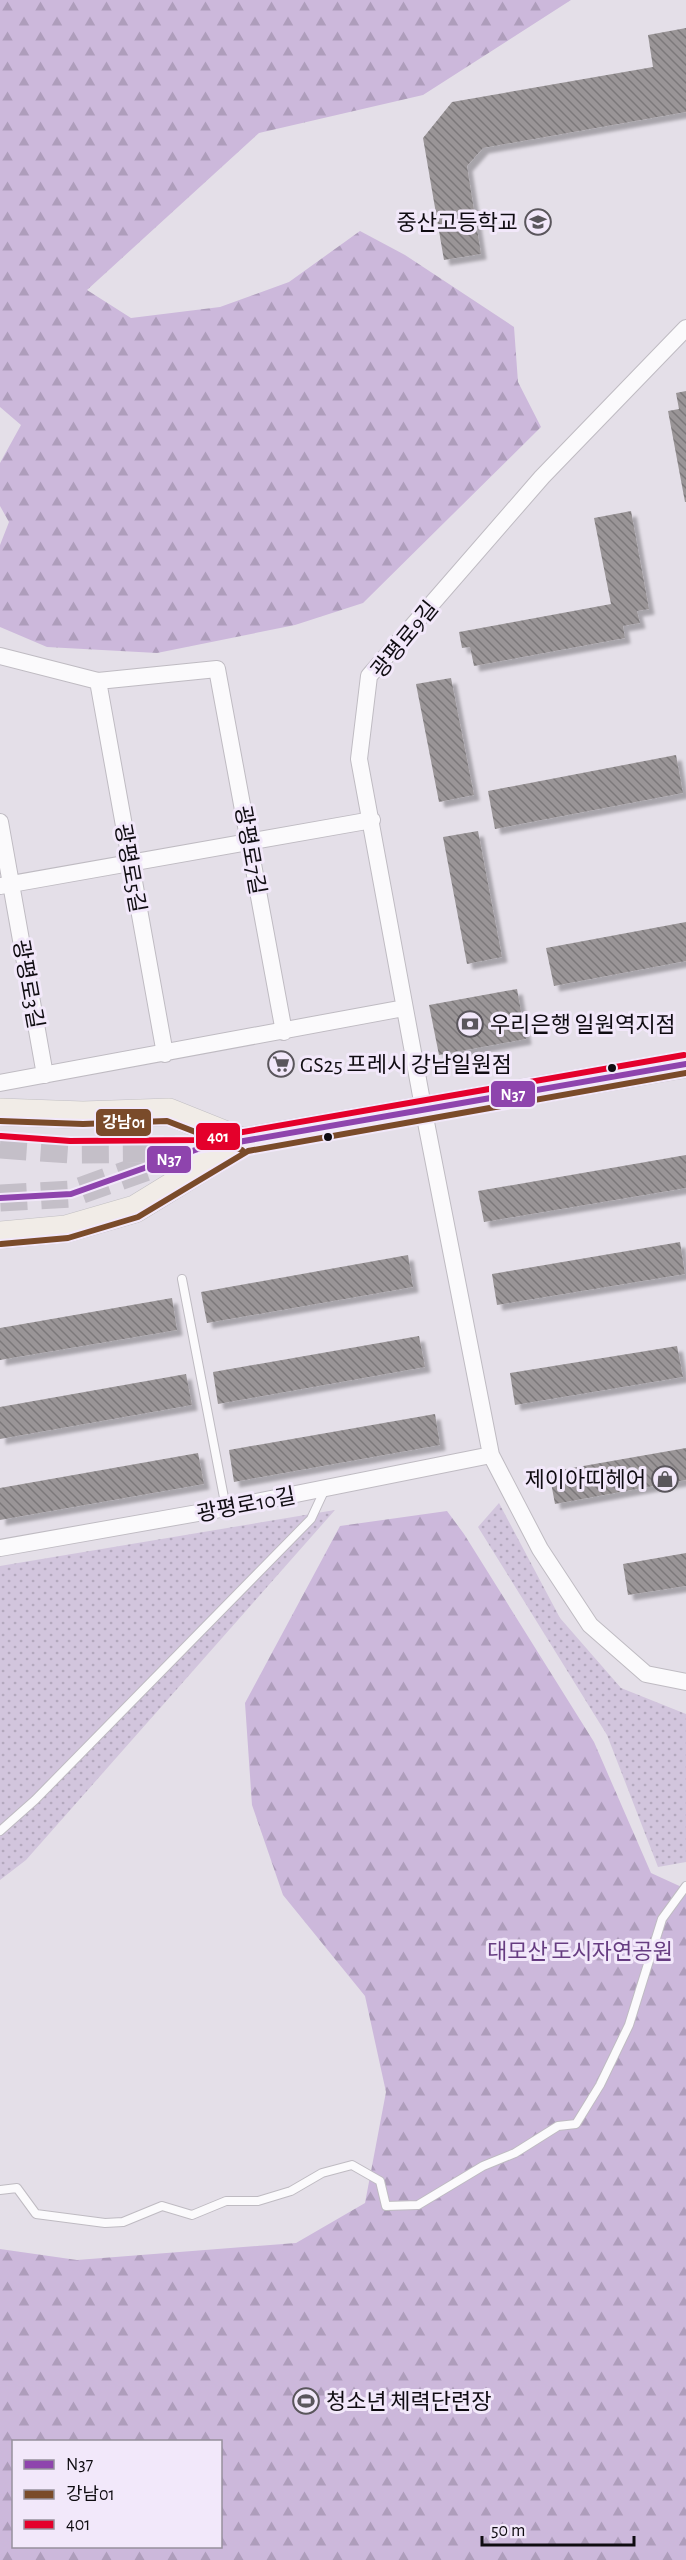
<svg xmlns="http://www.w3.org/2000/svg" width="686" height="2560" font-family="'Alegreya Sans','Noto Sans KR',sans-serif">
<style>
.grass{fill:url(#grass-dots)}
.forest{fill:url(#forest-firs);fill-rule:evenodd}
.building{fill:url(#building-back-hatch);filter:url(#shadow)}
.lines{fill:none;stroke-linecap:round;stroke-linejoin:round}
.primary-tunnel{stroke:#c4bfc8;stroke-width:27;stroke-dasharray:27 14;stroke-linecap:butt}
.lane-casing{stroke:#bfbbc2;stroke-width:10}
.street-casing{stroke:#bfbbc2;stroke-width:18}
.primary-casing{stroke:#c1bfc3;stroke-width:28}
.lane{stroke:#fbfafc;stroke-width:8}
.street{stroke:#fbfafc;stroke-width:16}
.primary{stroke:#f1ece7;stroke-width:27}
.bus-1-casing{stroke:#f2e8fa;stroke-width:10}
.bus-2-casing{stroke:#f2e8fa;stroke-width:10}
.bus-3-casing{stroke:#f2e8fa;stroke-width:10}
.bus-1{stroke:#8e44ad;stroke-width:6}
.bus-2{stroke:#7a4b2a;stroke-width:6}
.bus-3{stroke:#e4002b;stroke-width:6}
.bus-dot{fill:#0f0c11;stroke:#f2e8fa;stroke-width:2}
.labels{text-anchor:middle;stroke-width:6;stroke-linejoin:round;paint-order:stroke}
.poi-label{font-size:22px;fill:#0f0c11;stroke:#f2e8fa;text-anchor:start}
.street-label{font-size:22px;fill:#0f0c11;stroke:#f2e8fa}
.park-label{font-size:22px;fill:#663c81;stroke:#f2e8fa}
.line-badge{stroke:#f2e8fa;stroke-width:2}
.badge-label{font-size:16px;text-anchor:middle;font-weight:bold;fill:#fff}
</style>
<defs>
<pattern id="grass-dots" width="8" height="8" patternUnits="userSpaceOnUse" patternTransform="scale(1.5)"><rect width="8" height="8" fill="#d2c5dd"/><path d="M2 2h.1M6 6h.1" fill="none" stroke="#b3a8bd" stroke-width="1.8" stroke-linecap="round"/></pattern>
<pattern id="forest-firs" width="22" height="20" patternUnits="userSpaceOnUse" patternTransform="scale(1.5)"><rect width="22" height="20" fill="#ccb8db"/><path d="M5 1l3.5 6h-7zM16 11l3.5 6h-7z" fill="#ae9dbb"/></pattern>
<pattern id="building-back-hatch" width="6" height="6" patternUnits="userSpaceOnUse" patternTransform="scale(1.5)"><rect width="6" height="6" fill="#9a9597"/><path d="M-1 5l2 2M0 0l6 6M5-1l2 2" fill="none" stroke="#7c787a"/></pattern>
<filter id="shadow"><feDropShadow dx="5.5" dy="5.5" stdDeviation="1.5" flood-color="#0004"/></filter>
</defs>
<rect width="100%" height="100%" fill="#e4dfe8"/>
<path class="grass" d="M499,1503L560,1618L621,1688L686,1714V1862L658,1867L607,1735L478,1527Z
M335,1510L26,1860L0,1880V1566Z"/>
<path class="forest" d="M0,0H571L423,95L259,133L87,290L131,318L220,307L289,282L360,231L405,255L514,327L518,382L541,427L363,603L295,625L157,653L47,647L0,627V545L9,522L0,506V463L21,425L0,407Z
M447,1511L464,1534L594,1742L651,1873L686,1889V2560H0V2249L77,2260L296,2243L365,2203L386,2092L365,1996L283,1895L252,1805L245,1703L340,1526ZM14,2442H220V2546H14Z"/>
<path class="building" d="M686,28V112L483,148L467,166L481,254L444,260L423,138L452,102L653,67L648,35Z
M686,391V502H685L668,411L679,409L676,393Z
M631,511L649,609L637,611L640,623L623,626L625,638L474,666L470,647L462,648L459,632L611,604L594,518Z
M451,678L474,795L439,802L416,684Z
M676,755L683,793L495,829L488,791Z
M478,831L502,957L467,964L443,837Z
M686,922V961L554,986L546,948Z
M517,989L526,1039L439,1055L429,1005Z
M686,1155V1188L484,1222L478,1191Z
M680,1242L685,1274L497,1305L492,1274Z
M408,1255L413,1287L207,1323L201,1292Z
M172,1298L177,1330L0,1360V1328Z
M419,1336L425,1367L218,1404L213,1372Z
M677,1346L683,1377L515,1405L510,1373Z
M186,1374L192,1405L0,1439V1407Z
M435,1414L440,1445L234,1482L229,1450Z
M686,1448V1480L555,1504L549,1472Z
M198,1453L204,1484L0,1520V1488Z
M686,1553V1586L628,1595L623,1564Z"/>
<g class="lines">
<path class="primary-tunnel" d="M0,1145L70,1150L175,1149
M0,1198L71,1194L198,1149"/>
<g class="lane-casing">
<path id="lane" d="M182,1279L226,1508
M0,1831L35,1800L311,1519L325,1489
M0,2190L17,2188L36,2214L105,2223L123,2222L162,2206L192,2215L226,2201H258L291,2191L322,2173L352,2165L380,2181L386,2206L418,2205L483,2166L515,2153L558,2126L576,2124L600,2085L629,2025L662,1919L686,1886"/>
</g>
<g class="street-casing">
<path id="street" d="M686,328L542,477L369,676L359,759L424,1112L491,1455L540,1549L590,1625L646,1674L686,1682
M0,656L98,681L217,669L284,1032
M98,681L165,1054
M0,822L45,1075
M0,886L372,820
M0,1083L404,1008
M0,1548L226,1508L491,1455"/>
</g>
<g class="primary-casing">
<path id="primary" d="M0,1112L83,1115L169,1112L244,1142
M198,1149L686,1064
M0,1235L66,1229L135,1209L233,1149"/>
</g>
<use href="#lane" class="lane"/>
<use href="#street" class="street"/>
<use href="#primary" class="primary"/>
<g class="bus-1-casing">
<path id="bus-1" d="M0,1198L71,1194L198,1149L686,1064"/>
</g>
<g class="bus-2-casing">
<path id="bus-2" d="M0,1121L83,1124L167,1121L242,1150
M1,1244L68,1238L138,1217L248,1151L686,1073"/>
</g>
<g class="bus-3-casing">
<path id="bus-3" d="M1,1136L70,1141L197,1140L684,1055"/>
</g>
<use href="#bus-1" class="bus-1"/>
<use href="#bus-2" class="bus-2"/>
<use href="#bus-3" class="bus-3"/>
</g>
<defs>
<g id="school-ring" transform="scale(1.35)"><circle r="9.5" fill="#f2e8fa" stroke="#5a565c" stroke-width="1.5"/><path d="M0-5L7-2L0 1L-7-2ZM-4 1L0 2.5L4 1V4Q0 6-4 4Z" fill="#5a565c"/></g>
<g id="bank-ring" transform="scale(1.35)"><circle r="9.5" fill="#f2e8fa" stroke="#5a565c" stroke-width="1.5"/><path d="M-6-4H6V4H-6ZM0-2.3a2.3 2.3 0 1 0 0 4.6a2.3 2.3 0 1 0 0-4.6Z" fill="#5a565c"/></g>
<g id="supermarket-ring" transform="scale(1.35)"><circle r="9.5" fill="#f2e8fa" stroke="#5a565c" stroke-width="1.5"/><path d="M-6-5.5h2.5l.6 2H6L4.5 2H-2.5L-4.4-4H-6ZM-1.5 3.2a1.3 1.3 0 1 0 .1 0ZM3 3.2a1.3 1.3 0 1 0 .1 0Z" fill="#5a565c"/></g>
<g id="shop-ring" transform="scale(1.35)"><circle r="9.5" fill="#f2e8fa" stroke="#5a565c" stroke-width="1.5"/><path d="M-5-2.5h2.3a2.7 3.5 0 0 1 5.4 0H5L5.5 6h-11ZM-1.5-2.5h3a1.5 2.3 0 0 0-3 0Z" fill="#5a565c"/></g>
<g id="stadium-ring" transform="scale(1.35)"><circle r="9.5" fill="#f2e8fa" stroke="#5a565c" stroke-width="1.5"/><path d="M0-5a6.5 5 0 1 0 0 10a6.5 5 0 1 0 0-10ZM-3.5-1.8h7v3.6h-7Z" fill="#5a565c"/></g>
</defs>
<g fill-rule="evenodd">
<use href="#school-ring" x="538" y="222"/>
<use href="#bank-ring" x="470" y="1024"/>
<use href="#supermarket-ring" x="281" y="1064"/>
<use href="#shop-ring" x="665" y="1479"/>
<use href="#stadium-ring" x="306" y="2401"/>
</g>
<g class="bus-dot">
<circle cx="612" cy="1068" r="5"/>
<circle cx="328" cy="1137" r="5"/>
</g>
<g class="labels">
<g class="poi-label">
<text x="518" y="230" text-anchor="end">중산고등학교</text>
<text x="490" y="1032">우리은행 일원역지점</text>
<text x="300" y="1072">GS25 프레시 강남일원점</text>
<text x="646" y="1487" text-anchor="end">제이아띠헤어</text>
<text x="326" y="2409">청소년 체력단련장</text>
</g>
<g class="street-label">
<text transform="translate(404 639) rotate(-51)" y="8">광평로9길</text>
<text transform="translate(251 850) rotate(80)" y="8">광평로7길</text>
<text transform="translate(131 868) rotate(80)" y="8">광평로5길</text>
<text transform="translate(29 984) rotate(80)" y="8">광평로3길</text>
<text transform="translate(246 1504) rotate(-11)" y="8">광평로10길</text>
</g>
<g class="park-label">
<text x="580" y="1959">대모산 도시자연공원</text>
</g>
</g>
<g class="line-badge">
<rect x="490" y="1080" width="46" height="28" rx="6" fill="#8e44ad"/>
<rect x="95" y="1108" width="57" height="29" rx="6" fill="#7a4b2a"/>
<rect x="195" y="1122" width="46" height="29" rx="6" fill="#e4002b"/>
<rect x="146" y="1145" width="46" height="29" rx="6" fill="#8e44ad"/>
</g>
<g class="badge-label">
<text x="513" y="1100">N37</text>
<text x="124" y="1128">강남01</text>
<text x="218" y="1142">401</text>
<text x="169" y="1165">N37</text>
</g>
<rect x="12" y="2440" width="210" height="108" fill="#f2e8fa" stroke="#97909d" stroke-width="1.5"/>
<rect x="24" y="2460" width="30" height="9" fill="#8e44ad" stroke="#97909d" stroke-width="1.5"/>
<text x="66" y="2470" font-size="18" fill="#0f0c11">N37</text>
<rect x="24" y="2490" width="30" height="9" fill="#7a4b2a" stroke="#97909d" stroke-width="1.5"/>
<text x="66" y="2500" font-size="18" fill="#0f0c11">강남01</text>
<rect x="24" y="2520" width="30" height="9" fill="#e4002b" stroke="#97909d" stroke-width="1.5"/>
<text x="66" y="2530" font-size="18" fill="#0f0c11">401</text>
<path d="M482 2536v9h152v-9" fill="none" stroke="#0f0c11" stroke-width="3"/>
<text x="491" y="2536" font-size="18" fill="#0f0c11" stroke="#f2e8fa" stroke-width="4.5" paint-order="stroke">50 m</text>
</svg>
